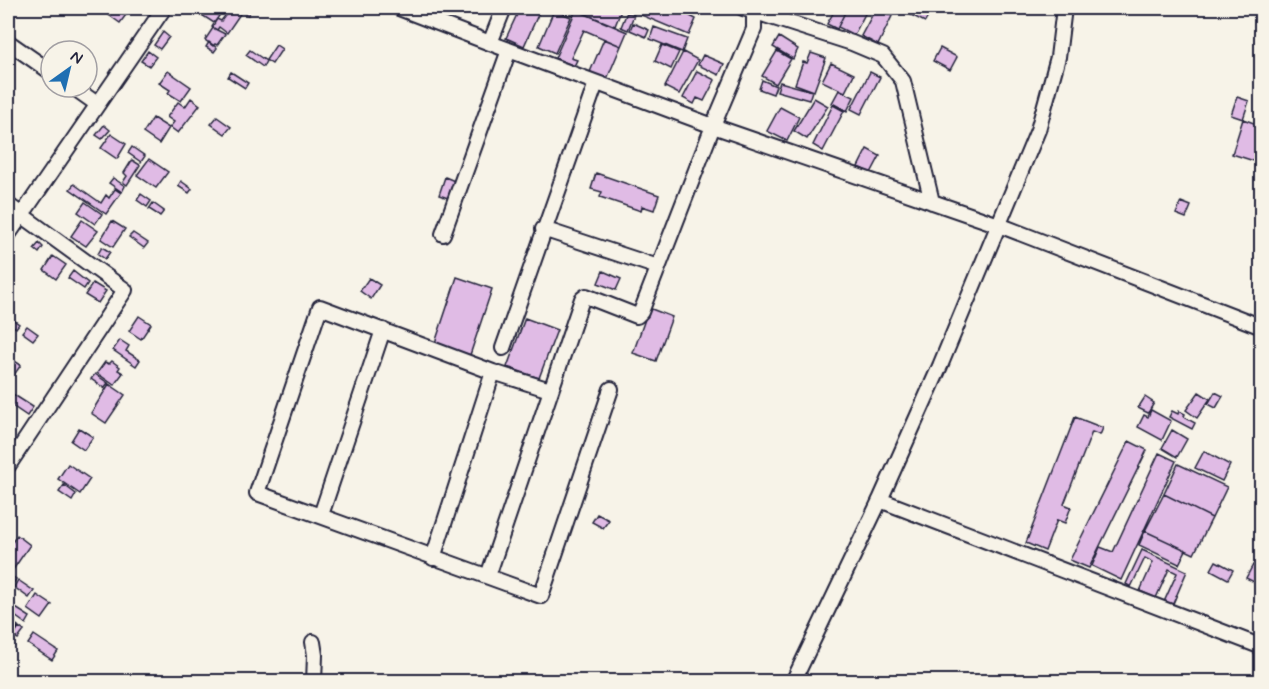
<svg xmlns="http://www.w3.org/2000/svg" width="1269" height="689" font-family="Mynerve,sans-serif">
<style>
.building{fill:#e0bbe5;stroke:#22223b;stroke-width:1.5}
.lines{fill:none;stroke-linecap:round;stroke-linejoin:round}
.minor-casing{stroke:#22223b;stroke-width:18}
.minor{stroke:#f7f3e8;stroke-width:14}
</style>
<rect width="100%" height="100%" fill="#f7f3e8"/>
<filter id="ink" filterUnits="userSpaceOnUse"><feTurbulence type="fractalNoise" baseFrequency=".0167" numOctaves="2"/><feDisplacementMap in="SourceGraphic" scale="12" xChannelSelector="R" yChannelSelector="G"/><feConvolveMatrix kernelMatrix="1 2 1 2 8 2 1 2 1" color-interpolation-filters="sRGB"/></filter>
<g filter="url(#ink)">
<path class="building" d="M99,8H131L120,23Z
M191,8H207L219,16L214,23Z
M231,8L240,14L227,33L219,27L217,30L212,27L217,19L221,21Z
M235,8H252L248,15Z
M520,8H541L524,46L506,38Z
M583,8H622L615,26L581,12Z
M645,8H679L691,12L690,16L696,19L689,35L641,15Z
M836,8H847L837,29L827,24Z
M847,8H868L854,35L838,27Z
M876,8L892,16L878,45L861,36Z
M909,8H933L925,22L911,15L914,10Z
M554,10L571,17L555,53L539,46Z
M576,10L627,32L621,46L584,30L571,58L577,60L574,66L555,58Z
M627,12L634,15L628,30L621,27Z
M633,23L649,30L646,37L630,30Z
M654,27L687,39L682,52L650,39Z
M213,28L225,34L217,45L215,44L213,46L205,40Z
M163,32L169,37L160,49L154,45Z
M779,37L798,49L793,59L773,47Z
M604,39L621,46L607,79L590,72Z
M209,42L217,48L214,52L206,47Z
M276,45L282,49L272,64L266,60Z
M662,45L679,52L671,69L655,61Z
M940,48L957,57L950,70L933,61Z
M250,50L266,61L263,67L246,55Z
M148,51L156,57L149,66L141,61Z
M777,51L791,59L776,84L762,76Z
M683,52L698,60L679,94L665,87Z
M811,53L826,58L814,91L795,84L803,62L807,63Z
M703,55L724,64L719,75L698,65Z
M831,63L854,74L845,92L822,81Z
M168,71L191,87L181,101L168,93L170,90L159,83Z
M697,71L715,80L704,101L697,98L694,104L683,98Z
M231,72L248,83L245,88L228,77Z
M870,72L880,77L861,114L851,109Z
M762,80L776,86L773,94L759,89Z
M780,82L812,91L809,100L777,91Z
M839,90L854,97L847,111L832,103Z
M1237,97L1249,101L1243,119L1231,115Z
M191,98L200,105L178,133L170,127L174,122L167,117L178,102L185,107Z
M814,98L828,106L807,139L794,131Z
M833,105L844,111L823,151L813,145Z
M780,107L799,117L787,141L767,131Z
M217,117L231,127L225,134L211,124Z
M153,118L169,128L159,144L143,133Z
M1243,119L1262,126V137L1254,161L1232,154Z
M104,125L110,130L102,139L96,135Z
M111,134L126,144L117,159L101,148Z
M132,147L145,156L141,162L128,153Z
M867,149L880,156L871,173L858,167Z
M149,159L168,172L156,188L137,175Z
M132,160L140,165L127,185L123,182L127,176L124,173Z
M596,173L659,195L654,210L642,206L641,211L600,197L602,192L591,189Z
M445,177L457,182L451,199L439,195Z
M113,178L125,186L122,192L109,183Z
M181,181L192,189L189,193L178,186Z
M74,184L101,203L106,195L109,198L115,189L121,193L106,214L70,189Z
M141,194L151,201L147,207L137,200Z
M85,202L102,214L95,224L78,212Z
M1181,202L1191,206L1186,218L1176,214Z
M153,203L164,211L160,216L149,209Z
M82,220L98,231L86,246L71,236Z
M112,221L125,229L113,247L101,239Z
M133,233L148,243L144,248L129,237Z
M39,243L43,247L39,253L34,249Z
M102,247L110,252L105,259L98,254Z
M53,256L66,265L56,279L44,270Z
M73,271L88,283L84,289L68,278Z
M603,271L621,279L616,290L598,283Z
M457,277L492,289L470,355L435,343Z
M369,278L380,285L371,299L360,291Z
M93,283L106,291L98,303L85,295Z
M649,308L672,317L656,361L633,353Z
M8,316L19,324L16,328L8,322Z
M139,316L151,324L141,339L129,331Z
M525,318L557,330L539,378L507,367Z
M27,326L38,334L33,340L22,332Z
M120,340L129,346L126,351L140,360L136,366L113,350Z
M8,357L21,365L11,379L8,377Z
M112,361L120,367L118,370L123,373L114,385L97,373L105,362L109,364Z
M95,374L108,383L104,388L91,379Z
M109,384L125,395L106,423L91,413Z
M8,391L33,407L27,416L8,403Z
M1199,392L1210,399L1197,418L1186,410Z
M1215,392L1223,396L1216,408L1208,404Z
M1145,397L1154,403L1148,413L1138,408Z
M1151,410L1171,421L1162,440L1138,427L1144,415L1148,417Z
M1172,411L1178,414L1179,411L1185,414L1184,417L1195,423L1192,429L1169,417Z
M1075,417L1103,428L1100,435L1092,432L1064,504L1071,507L1065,523L1057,520L1045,551L1026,543Z
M79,428L93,437L84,450L71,441Z
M1172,430L1187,439L1177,457L1162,448Z
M1129,441L1147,450L1089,568L1070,560Z
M1204,451L1230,465L1222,481L1195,468Z
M1159,453L1176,461L1121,580L1092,566L1100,547L1113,552Z
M68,464L90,479L80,494L58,479Z
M1178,464L1227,487L1212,518L1164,494Z
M64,485L76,494L72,501L59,492Z
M1164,494L1212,518L1194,554L1145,531Z
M597,514L609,520L603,528L592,522Z
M1145,531L1186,550L1179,564L1139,545Z
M17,535L30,545L10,574L8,572V548Z
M1142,550L1187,571L1172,606L1164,602L1177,573L1169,569L1156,598L1140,591L1153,562L1145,558L1131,587L1126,584Z
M1216,561L1233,570L1228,579L1211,570Z
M1253,565L1262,569V586L1246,578Z
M10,575L16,579L8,591V578Z
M18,580L34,591L29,598L14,587Z
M37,595L52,605L42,619L28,609Z
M11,605L30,617L26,624L8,611Z
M8,619L18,626L12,635L8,632Z
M19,627L24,631L18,639L13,636Z
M34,635L58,651L52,660L28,644Z"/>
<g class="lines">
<g class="minor-casing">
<path id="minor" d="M399,8L490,43L713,126L999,225L1262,327
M743,8L852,43L883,56L903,81L932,202
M8,42L51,72
M490,43L504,8
M73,87L97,104
M8,205L125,290L8,466
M543,229L658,267
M443,234L509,50
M8,235L164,8
M503,348L596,83
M550,390L493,372L320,307L257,493L541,596L611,389
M880,500L1262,647
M321,515L383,330
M433,558L493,372
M488,576L582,299L586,296L637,316L641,312L713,126L754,29V8
M313,642L315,655L314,682
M793,682L880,500L940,366L1038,130L1058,57L1064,8"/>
</g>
<use href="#minor" class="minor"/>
</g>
</g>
<rect width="1269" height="689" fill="none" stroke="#f7f3e8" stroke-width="30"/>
<rect x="15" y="15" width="1239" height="659" fill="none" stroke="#22223b" stroke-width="2" filter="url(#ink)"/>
<g transform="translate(69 69) rotate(34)"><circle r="28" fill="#f7f3e8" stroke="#a29fa3" stroke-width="1.5"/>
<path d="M0-4.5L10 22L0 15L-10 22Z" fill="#1f6fb2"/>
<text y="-9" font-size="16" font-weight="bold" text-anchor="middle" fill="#22223b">N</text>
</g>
</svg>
